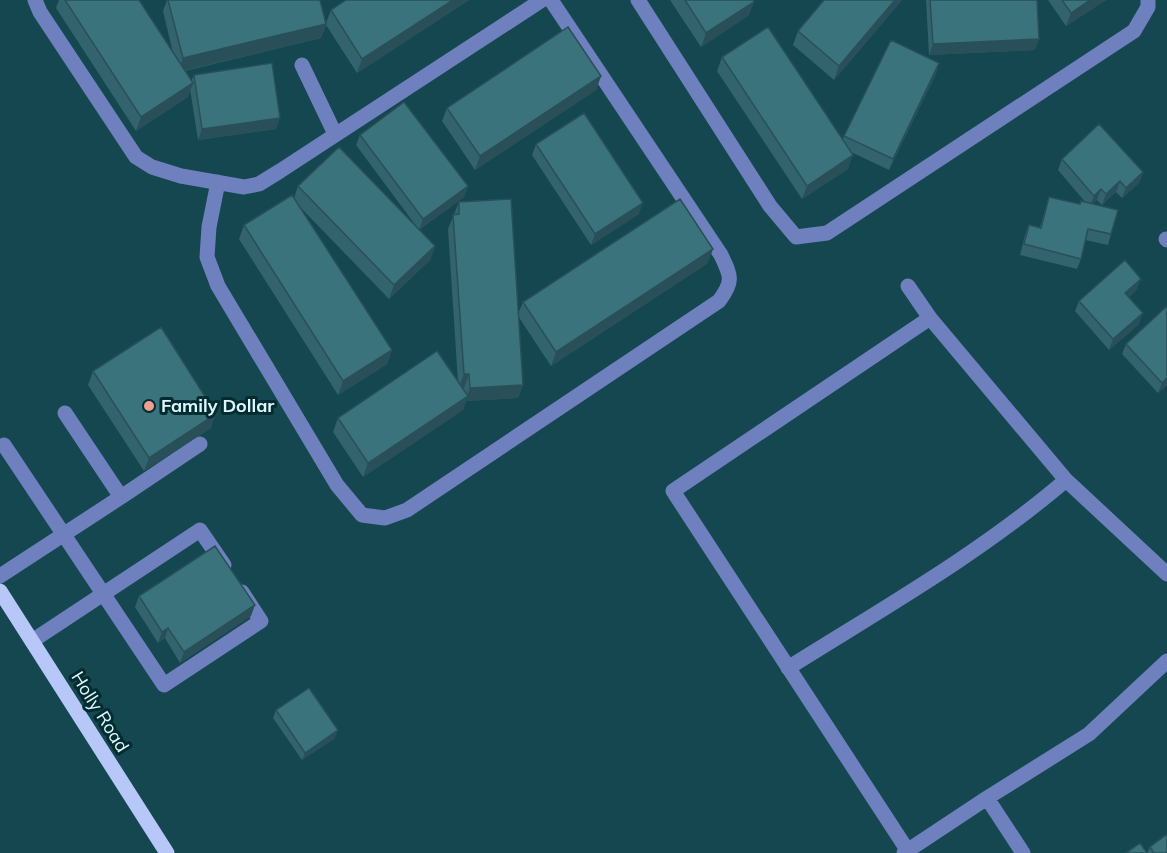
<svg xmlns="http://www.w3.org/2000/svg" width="1167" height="853" font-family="Mulish,sans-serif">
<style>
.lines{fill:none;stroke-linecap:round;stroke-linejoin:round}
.minor{stroke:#6e81be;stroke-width:15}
.major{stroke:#b6c7f8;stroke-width:15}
.wall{fill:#33636c}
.shaded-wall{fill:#295058}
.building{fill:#3b737d;stroke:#295058;stroke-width:1.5}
.poi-dot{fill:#f59d8e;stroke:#012c32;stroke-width:2}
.labels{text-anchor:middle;stroke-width:6;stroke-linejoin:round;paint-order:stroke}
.poi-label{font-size:18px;font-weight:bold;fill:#dff8fd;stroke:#012c32;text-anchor:start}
.street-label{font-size:18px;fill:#dff8fd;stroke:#012c32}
</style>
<rect width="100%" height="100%" fill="#14474f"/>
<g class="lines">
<path class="minor" d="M35,0L40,12L136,157L152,167L181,176L244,187L259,184L280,171L542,0
M638,0L770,206L796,237L827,233L1134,31L1148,7V0
M302,65L335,134
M218,182L209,227L207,257L218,286L337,485L362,515L385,518L407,510L719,301C734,281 731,276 721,255L551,0
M1166,239L1167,240
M908,286L930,318
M4,445L164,685L261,621L242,592
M121,497L200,444
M0,576L121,497L65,413
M32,641L200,530L224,565
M788,668C882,609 981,553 1066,480
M987,798L1089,734L1167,661
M908,851L673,491L930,318L1066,480L1167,574
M904,853L987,798L1023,853"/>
<path class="major" d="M0,591L167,853"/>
</g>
<path class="wall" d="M59,0H139L173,53L163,11L167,0H320L326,23L331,10L346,0H469L357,73L326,25L321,38L185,71L191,81L194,75L276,129L198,140L190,89L188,97L136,131L56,8Z
M670,0H753L749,15L701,47Z
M902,0L834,80L793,45L798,31Z
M926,0H1037L1035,50L929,55Z
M1048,0H1106L1066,26Z
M722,57L843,139L844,136L939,63L936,74L889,170L851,152L848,169L802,199L717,71Z
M601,76L596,90L475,170L442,121L447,108Z
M360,135L468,186L464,197L419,230L435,246L430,260L389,299L299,206L392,350L387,364L338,395L239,239L244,225L294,198L298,186L419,230L356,145Z
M536,144L639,214L591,245L532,155Z
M1062,159L1143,172L1139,183L1122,198L1116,192L1102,205L1097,200L1092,204L1111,234L1108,245L1085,240L1081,259L1077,269L1020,255L1025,235L1029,225L1040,227L1049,197L1080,204L1086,203L1058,170Z
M459,202L518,314L523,302L708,263L551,366L518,316L523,385L518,398L466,401L463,410L363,477L333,432L338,418L458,382L448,229Z
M1137,289L1129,297L1139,324L1109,350L1075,311L1079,301Z
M1167,306V385L1158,393L1122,354L1126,344Z
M93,371L211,428L144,471L88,385Z
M139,596L251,616L180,663L165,638L158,643L135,607Z
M276,710L335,738L302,760L273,718Z
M1150,847L1167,853H1147Z"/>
<path class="shaded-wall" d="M453,0H469L357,73L362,59Z
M895,0H902L834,80L839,66Z
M1090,0H1106L1066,26L1071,13Z
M754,2L749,15L701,47L706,33Z
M326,24L321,38L178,72L183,58Z
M1039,39L1035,50L929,55L933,44Z
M939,63L936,74L889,170L893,159Z
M601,76L596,90L475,170L480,156Z
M193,83L188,97L136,131L141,117Z
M280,118L276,129L198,140L202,129Z
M853,155L848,169L802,199L807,186Z
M1143,172L1139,183L1122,198L1126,188Z
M1120,181L1116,192L1102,205L1106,194Z
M468,186L464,197L419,230L423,219Z
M1101,189L1097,200L1090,206L1094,196Z
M643,203L639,214L591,245L595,234Z
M435,246L430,260L389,299L394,285Z
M713,249L708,263L551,366L556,352Z
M1141,279L1137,289L1121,304L1125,293Z
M1143,313L1139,324L1109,350L1113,339Z
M392,350L387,364L338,395L343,381Z
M464,374H469L464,388H459Z
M1167,378V385L1158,393L1162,383Z
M523,385L518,398L466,401L463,410L363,477L368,463L466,398L470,388Z
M216,414L211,428L144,471L149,458Z
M255,605L251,616L180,663L184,652Z
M168,628L165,638L158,643L162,632Z
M338,730L335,738L302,760L305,753Z"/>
<path class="building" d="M65,0H139L193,83L141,117Z
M168,0H320L326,24L183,58Z
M346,0H453L362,59L331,10Z
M685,0H753L754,2L706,33Z
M824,0H895L839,66L798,31Z
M930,0H1037L1039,39L933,44Z
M1062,0H1090L1071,13Z
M568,27L601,76L480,156L447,108Z
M768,27L853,155L807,186L722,57Z
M891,40L939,63L893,159L844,136Z
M272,63L280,118L202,129L194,75Z
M404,102L468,186L423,219L360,135Z
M584,113L643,203L595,234L536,144Z
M1099,124L1143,172L1126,188L1120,181L1106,194L1101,189L1094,196L1062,159Z
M339,147L435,246L394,285L298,186Z
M292,195L392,350L343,381L244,225Z
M1049,197L1080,204L1081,201L1118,210L1111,234L1088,229L1081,259L1024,244L1029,225L1041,228Z
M511,199L523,385L470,388L469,374H464L453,215L459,214V202Z
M680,199L713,249L556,352L523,302Z
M1125,260L1141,279L1125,293L1143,313L1113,339L1079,301Z
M1167,306V378L1162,383L1126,344Z
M161,327L216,414L149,458L93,371Z
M437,351L468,396L368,463L338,418Z
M215,546L255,605L184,652L168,628L162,632L139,596Z
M309,688L338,730L305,753L276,710Z
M1167,834V853H1154L1150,847Z
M1140,843L1147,853H1126Z"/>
<circle class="poi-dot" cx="149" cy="406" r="6"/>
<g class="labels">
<g class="poi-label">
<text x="161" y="412">Family Dollar</text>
</g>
<g class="street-label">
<text transform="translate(100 712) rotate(58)" y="6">Holly Road</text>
</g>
</g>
</svg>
